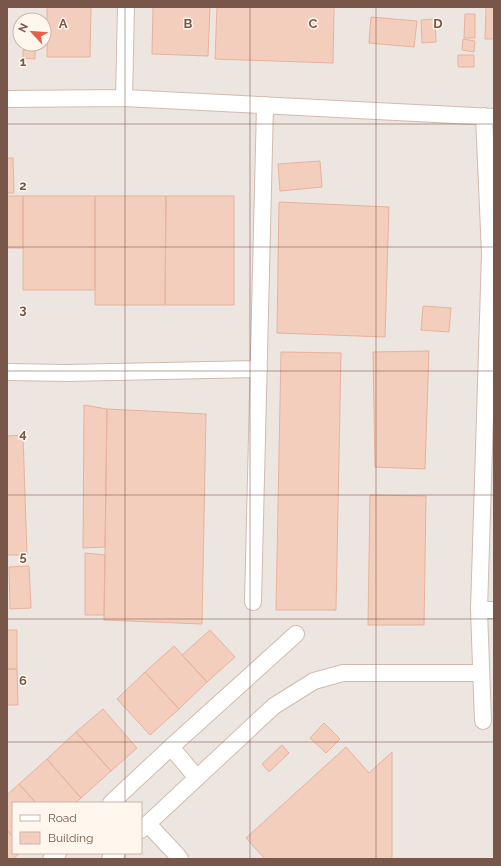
<svg xmlns="http://www.w3.org/2000/svg" width="501" height="866" font-family="Raleway,sans-serif">
<style>
.industrial{fill:#ede5e0;fill-rule:evenodd}
.building{fill:#f3cebd;stroke:#e7b29d}
.lines{fill:none;stroke-linecap:round;stroke-linejoin:round}
.minor-casing{stroke:#d2bbae;stroke-width:18}
.minor{stroke:#fff;stroke-width:16}
.grid{fill:none;stroke:#78564a;stroke-width:1;stroke-opacity:0.55}
.grid-label{font-size:13px;text-anchor:middle;font-weight:bold;fill:#78564a;stroke:#fff6ed;stroke-width:3;stroke-linejoin:round;paint-order:stroke}
</style>
<rect width="100%" height="100%" fill="#fdf2e6"/>
<path class="industrial" d="M7,7H494V859H7ZM20,20H44V44H20ZM13,803H141V853H13Z"/>
<path class="building" d="M47,7H91L90,57H47Z
M153,7H210L208,56L152,54Z
M217,7H334L333,63L215,59Z
M486,7H494V39H485Z
M465,14H475V38H464Z
M371,17L417,21L414,47L369,43Z
M435,19L436,42L422,43L421,20Z
M463,39L475,41L474,52L462,50Z
M23,50H35V59L23,58Z
M458,55H474V67H458Z
M7,158H13L14,193H7Z
M320,161L322,187L280,191L278,164Z
M7,196H23V248H7Z
M23,196H95V290H23Z
M95,196H166L165,305H95Z
M166,196H234V305H165Z
M279,202L389,207L385,337L277,333Z
M423,306L451,308L449,332L421,330Z
M429,351L425,469L375,467L373,352Z
M281,352L341,353L336,610H276Z
M84,405L107,409L105,547L83,548Z
M107,409L206,414L202,624L104,620Z
M23,435L27,555H7V436Z
M370,495L426,496L424,625H368Z
M85,553L105,555L104,615H85Z
M29,566L31,608L10,609L9,567Z
M7,630H17V669H7Z
M210,630L235,657L207,682L182,655Z
M174,646L207,682L179,709L145,672Z
M7,669H17L18,705H7Z
M145,672L179,709L150,735L117,699Z
M103,709L137,748L111,771L76,732Z
M324,723L340,739L326,753L310,738Z
M76,732L111,771L81,798L47,759Z
M282,745L289,753L269,772L262,764Z
M346,747L369,773L392,752V857L391,859H265L246,838Z
M47,759L81,798L75,803H36L19,784Z
M19,784L36,803H13V837L7,830V795Z
M7,830L13,837V853H20L13,859H7Z"/>
<g class="lines">
<g class="minor-casing">
<path id="minor" d="M124,98L126,7
M7,99L124,98L494,117
M7,372L67,373L259,369
M253,602L265,105
M479,610H494
M483,721L479,610L490,254L484,116
M197,778L171,747L296,634
M111,803L171,747
M148,824L177,855L180,859
M141,830L274,706L314,681L343,673H481
M51,859L58,853
M110,859L117,853"/>
</g>
<use href="#minor" class="minor"/>
</g>
<path class="grid" d="M125,7V803M250,7V859M376,7V859M7,124H494M7,247H494M7,371H494M7,495H494M7,619H494M7,742H494M125,853V859"/>
<g class="grid-label">
<text x="63" y="28">A</text>
<text x="188" y="28">B</text>
<text x="313" y="28">C</text>
<text x="438" y="28">D</text>
<text x="23" y="66">1</text>
<text x="23" y="190">2</text>
<text x="23" y="314">3</text>
<text x="23" y="438">4</text>
<text x="23" y="561">5</text>
<text x="23" y="685">6</text>
</g>
<rect width="501" height="866" fill="none" stroke="#78564a" stroke-width="16"/>
<rect x="12" y="802" width="130" height="52" fill="#fff6ed" stroke="#c9b6ac"/>
<rect x="20" y="815" width="20" height="6" fill="#ffffff" stroke="#c9b6ac"/>
<text x="48" y="822" font-size="12" fill="#78564a">Road</text>
<rect x="20" y="832" width="20" height="12" fill="#f3cebd" stroke="#c9b6ac"/>
<text x="48" y="842" font-size="12" fill="#78564a">Building</text>
<g transform="translate(32 32) rotate(296)"><circle r="19" fill="#fff6ed" stroke="#c9b6ac"/>
<path d="M0-3L7 15L0 10L-7 15Z" fill="#ea5e48"/>
<text y="-6" font-size="11" font-weight="bold" text-anchor="middle" fill="#78564a">N</text>
</g>
</svg>
